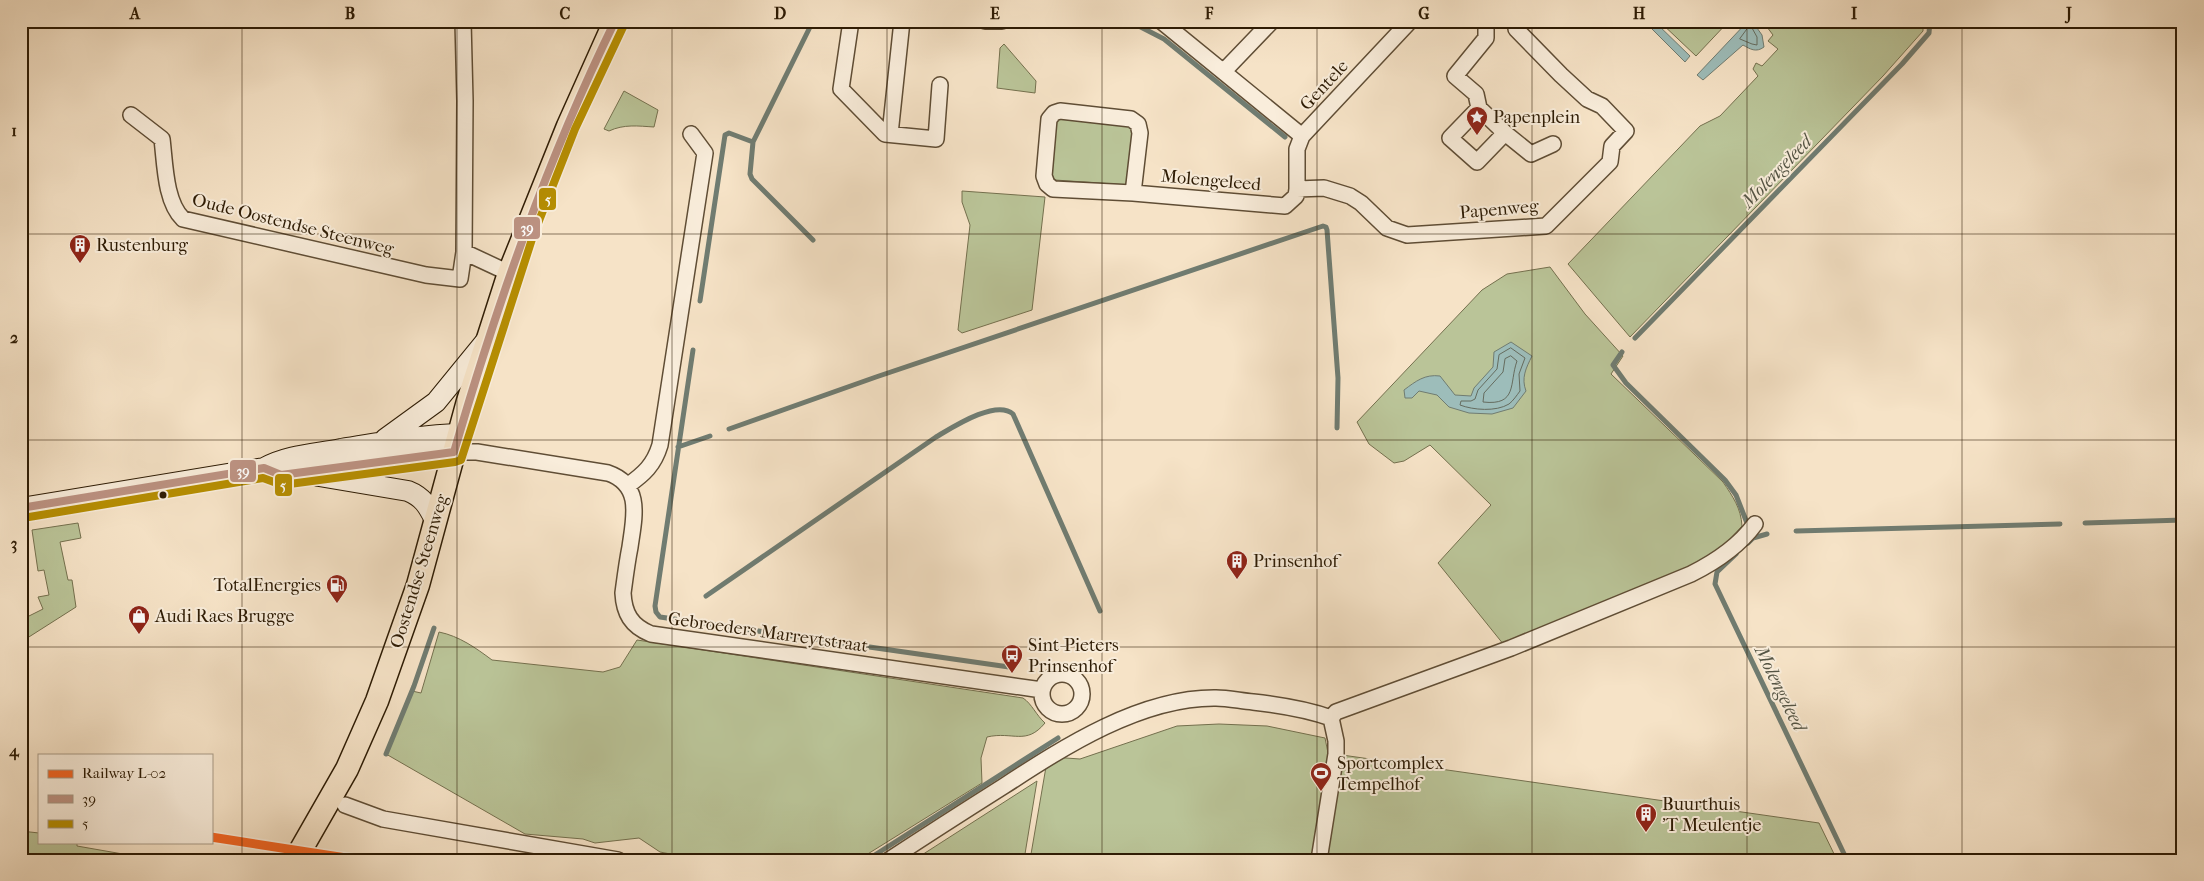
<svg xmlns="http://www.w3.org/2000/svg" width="2204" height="881" font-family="'IM FELL French Canon',serif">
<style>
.green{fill:#bac498;stroke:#74704e}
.water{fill:#9dbdba;stroke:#707c71}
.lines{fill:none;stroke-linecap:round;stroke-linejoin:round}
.shore{stroke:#656c5f;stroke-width:1}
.stream{stroke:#707c71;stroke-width:5}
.minor-casing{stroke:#5f4d35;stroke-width:18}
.secondary-casing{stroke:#2d1b04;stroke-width:22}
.primary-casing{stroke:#2d1b04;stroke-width:25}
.minor{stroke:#f9eddb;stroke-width:15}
.secondary{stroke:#f9eddb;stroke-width:20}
.primary{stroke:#f6e3c7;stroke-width:22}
.bus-1-casing{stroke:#f9eddb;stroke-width:11}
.bus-2-casing{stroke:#f9eddb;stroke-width:11}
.bus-1{stroke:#bc9282;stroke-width:8}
.bus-2{stroke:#b68e01;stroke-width:8}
.rail-1-casing{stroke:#f9eddb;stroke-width:12}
.rail-1{stroke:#f26522;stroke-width:9}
.grid{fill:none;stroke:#2d1b04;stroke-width:1;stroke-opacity:0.55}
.bus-dot{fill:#2d1b04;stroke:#f9eddb;stroke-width:2}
.labels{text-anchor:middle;stroke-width:4;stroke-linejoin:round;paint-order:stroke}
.street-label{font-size:18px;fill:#2d1b04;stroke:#f9eddb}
.poi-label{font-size:18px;fill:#2d1b04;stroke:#f9eddb;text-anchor:start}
.water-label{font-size:19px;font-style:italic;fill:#545444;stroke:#f9eddb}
.line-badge{stroke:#f9eddb;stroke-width:2}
.badge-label{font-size:14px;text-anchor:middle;font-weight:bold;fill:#fff}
.neatline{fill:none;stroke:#2d1b04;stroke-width:2}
.grid-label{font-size:16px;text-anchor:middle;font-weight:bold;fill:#2d1b04}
</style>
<rect width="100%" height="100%" fill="#f6e3c7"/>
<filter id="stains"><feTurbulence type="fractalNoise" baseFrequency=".004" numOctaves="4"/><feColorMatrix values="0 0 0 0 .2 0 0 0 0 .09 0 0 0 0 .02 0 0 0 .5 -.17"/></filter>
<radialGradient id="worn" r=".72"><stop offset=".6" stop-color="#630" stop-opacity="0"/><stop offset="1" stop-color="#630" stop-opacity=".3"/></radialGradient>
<path class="green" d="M1659,21H1729L1696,56Z
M1766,21H1923V31L1883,76L1630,337L1568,264L1700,126L1720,116L1758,76L1753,69L1756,63L1762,66L1778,49L1768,41L1773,35L1764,23Z
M1004,44L1036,81L1035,93L997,88L1000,48Z
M624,91L658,110L654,127C638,126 624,124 609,131L604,129Z
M1062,116L1129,125L1135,132L1128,185L1055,180L1050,172L1057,121Z
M962,191L1045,197L1032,310L962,333L958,330L970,225L962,202Z
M1550,267L1585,314L1623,356L1611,374L1723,482C1733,497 1741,508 1742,526L1713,557L1504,645L1438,563L1491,505L1430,445L1404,461L1394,463L1369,444L1357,422L1482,290L1507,274Z
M78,523L81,538L60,542L68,580H72L76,607L21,642V620L43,609L38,597L49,595L44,570L38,571L32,530Z
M439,632C459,636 476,648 492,660L603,672L620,667L637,640L1023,698C1032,704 1036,715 1045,723C1026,746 1013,731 987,737L981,758L982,783L858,860H701L660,852L639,838L595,843L583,839L525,834L386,754L412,691L421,693Z
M1219,724L1267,726L1325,738L1328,753L1819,823L1837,860H1030L1047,761L1052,757L1080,759L1177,726Z
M1037,781L1024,860H914Z
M21,831L39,833V842H77V846L157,860H21Z"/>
<path class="water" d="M1644,21H1654L1690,56L1685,62Z
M1748,21H1763L1757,28L1762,35L1764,47C1756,53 1750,49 1743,45L1703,80L1697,75Z
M1511,342L1532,356C1526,368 1521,378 1526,391L1513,408L1492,414L1469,413L1449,407L1437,395L1419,391L1412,398H1405L1404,390C1416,381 1425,374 1440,376L1455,395L1471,396L1474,388L1493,367L1494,352Z"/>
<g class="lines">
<path class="shore" d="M1748,28H1752L1757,37V45L1752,44L1740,39Z
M1511,348L1525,358L1519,374L1520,391C1517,395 1513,401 1509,404C1496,412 1473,410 1460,405L1461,401H1471L1475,399L1478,390L1497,369L1499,355Z
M1511,356L1517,361C1509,383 1518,406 1483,402L1484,393L1503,372L1505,359Z"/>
<path class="stream" d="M813,21L753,142L750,174L752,179L813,240
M1129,21L1164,39L1285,137
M700,301L725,135L729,133L753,142
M1635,338L1902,64L1929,33L1930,21
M693,350L655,606L656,612L660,617L1009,667
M1622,352L1613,365L1626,383L1725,480L1736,495L1747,523
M729,429L876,377L1323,226L1326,227L1327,230L1338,378L1337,428
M678,447L710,436
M2085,523L2183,520
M1796,531L2060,524
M1748,543L1753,538L1767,534
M1736,554L1717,572L1715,584L1847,860
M706,596L936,437C953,427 996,399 1013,414L1100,611
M386,754L414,686L434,628
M659,856L677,860
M867,860L1058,738"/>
<g class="minor-casing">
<path id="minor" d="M851,21L841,89L885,134L936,139L940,85
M985,21H1002
M1161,21L1302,136
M1486,21V38L1455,76L1476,94L1479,108L1505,133L1531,154L1553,144
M1224,71L1272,21
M1479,108L1450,138L1477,162L1505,133
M131,115L162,139C165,163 165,202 183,219L426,275L460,279L464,252L465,101L463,21
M890,134L902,21
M1297,189V149L1302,136L1410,21
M1133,193L1140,133L1138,124L1131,119L1060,111L1054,113L1049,119L1044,176L1047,184L1053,189L1133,193L1285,206L1296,196L1297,189L1324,188L1350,196L1361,203L1387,228L1407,235L1546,226L1610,162L1612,146L1626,131L1602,106L1587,99L1561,75L1516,29V21
M464,252L509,273
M454,452H477L608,473C643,485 634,518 630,547C627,562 625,578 623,593C624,613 631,626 651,634L1042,690
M627,486C644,474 654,465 660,445L705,153L691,134
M1042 694a20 20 0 1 1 40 0a20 20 0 1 1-40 0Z
M345,805L383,819L618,860
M889,860C927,835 966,810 1004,786C1064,747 1141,697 1216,698C1228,698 1241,701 1253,702C1280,705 1306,709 1331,718
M1319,860L1336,754V741L1331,718L1336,712L1511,648L1691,574C1715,562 1739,546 1755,524"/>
</g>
<g class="secondary-casing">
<path id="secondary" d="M385,439L436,402L485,342
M264,468L281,475L454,452
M319,476L408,491C423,497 428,506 435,520
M21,508L264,468C287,455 315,454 341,449C380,443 419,435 459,434"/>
</g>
<g class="primary-casing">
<path id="primary" d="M295,860L347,769L377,701L418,585L468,401L509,273L568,126L615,21"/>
</g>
<use href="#minor" class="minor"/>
<use href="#secondary" class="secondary"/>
<use href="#primary" class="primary"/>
<g class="bus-1-casing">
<path id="bus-1" d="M21,508L264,468L281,475L454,452C497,304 547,160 615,21"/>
</g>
<g class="bus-2-casing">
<path id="bus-2" d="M23,518L263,478L282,485L455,462L461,460L533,236L575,129L624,25"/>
</g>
<use href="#bus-1" class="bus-1"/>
<use href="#bus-2" class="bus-2"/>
<g class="rail-1-casing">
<path id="rail-1" d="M211,837L359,860"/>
</g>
<use href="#rail-1" class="rail-1"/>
</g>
<path class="grid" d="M242,21V860M457,21V860M672,21V860M887,21V860M1102,21V860M1317,21V860M1532,21V860M1747,21V860M1962,21V860M21,234H2183M21,440H2183M21,647H2183"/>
<defs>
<g id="sight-pin" transform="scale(1.125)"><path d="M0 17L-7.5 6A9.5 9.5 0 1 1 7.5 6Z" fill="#8f2418" stroke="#f9eddb"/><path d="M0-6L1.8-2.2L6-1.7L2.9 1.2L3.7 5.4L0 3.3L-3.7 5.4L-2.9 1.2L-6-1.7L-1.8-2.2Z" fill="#fff"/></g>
<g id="building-pin" transform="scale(1.125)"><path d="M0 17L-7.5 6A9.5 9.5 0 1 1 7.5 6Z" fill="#8f2418" stroke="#f9eddb"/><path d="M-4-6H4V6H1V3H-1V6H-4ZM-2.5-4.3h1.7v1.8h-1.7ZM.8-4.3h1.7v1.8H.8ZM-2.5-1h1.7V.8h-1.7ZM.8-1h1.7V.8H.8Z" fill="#fff"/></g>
<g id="fuel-pin" transform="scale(1.125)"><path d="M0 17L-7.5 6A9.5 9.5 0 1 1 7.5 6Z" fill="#8f2418" stroke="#f9eddb"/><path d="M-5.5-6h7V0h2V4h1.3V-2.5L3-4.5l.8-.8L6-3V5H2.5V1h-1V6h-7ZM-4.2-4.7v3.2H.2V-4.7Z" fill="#fff"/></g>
<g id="shop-pin" transform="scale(1.125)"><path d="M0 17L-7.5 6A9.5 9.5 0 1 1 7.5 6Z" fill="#8f2418" stroke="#f9eddb"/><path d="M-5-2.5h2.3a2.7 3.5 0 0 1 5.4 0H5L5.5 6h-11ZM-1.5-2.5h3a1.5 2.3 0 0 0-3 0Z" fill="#fff"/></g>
<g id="bus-pin" transform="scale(1.125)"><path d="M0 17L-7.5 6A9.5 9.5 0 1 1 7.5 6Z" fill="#8f2418" stroke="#f9eddb"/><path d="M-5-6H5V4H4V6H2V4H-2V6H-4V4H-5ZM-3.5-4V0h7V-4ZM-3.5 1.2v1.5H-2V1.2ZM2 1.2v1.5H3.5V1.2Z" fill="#fff"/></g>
<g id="stadium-pin" transform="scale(1.125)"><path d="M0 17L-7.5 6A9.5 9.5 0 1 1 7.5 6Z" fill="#8f2418" stroke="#f9eddb"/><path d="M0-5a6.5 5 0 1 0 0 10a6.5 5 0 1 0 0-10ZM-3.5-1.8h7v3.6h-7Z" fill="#fff"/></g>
</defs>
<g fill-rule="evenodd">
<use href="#sight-pin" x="1477" y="117"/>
<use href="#building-pin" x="80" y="245"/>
<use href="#building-pin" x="1237" y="561"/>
<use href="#fuel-pin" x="337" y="585"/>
<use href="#shop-pin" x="139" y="616"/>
<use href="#bus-pin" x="1012" y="655"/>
<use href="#stadium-pin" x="1321" y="773"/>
<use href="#building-pin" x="1646" y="814"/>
</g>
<circle class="bus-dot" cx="163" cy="495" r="4.5"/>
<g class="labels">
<g class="street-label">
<text transform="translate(1324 85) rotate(-47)" y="6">Gentele</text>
<text transform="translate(1211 180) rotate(5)" y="6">Molengeleed</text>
<text transform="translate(1499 209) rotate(-5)" y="6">Papenweg</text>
<text transform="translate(293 224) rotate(14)" y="6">Oude Oostendse Steenweg</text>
<text transform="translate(419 571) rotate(-73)" y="6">Oostendse Steenweg</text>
<text transform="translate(768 632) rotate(8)" y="6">Gebroeders Marreytstraat</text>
</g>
<g class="poi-label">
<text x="1493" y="123">Papenplein</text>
<text x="96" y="251">Rustenburg</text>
<text x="1253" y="567">Prinsenhof</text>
<text x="321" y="591" text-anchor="end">TotalEnergies</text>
<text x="155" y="622">Audi Raes Brugge</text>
<text x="1028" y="651">Sint-Pieters<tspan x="1028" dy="21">Prinsenhof</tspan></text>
<text x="1337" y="769">Sportcomplex<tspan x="1337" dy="21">Tempelhof</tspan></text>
<text x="1662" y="810">Buurthuis<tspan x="1662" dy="21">'T Meulentje</tspan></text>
</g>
<g class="water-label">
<text transform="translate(1776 171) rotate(-46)" y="7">Molengeleed</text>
<text transform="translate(1781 688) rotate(64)" y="7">Molengeleed</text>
</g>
</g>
<g class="line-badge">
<rect x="538" y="187" width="19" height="24" rx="5" fill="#b68e01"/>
<rect x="513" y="216" width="28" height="24" rx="5" fill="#bc9282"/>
<rect x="229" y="459" width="28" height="24" rx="5" fill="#bc9282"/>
<rect x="274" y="473" width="19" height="24" rx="5" fill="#b68e01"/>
</g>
<g class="badge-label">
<text x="548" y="204">5</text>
<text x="527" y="233">39</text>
<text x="243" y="476">39</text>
<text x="283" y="490">5</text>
</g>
<rect width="2204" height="881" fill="none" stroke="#f6e3c7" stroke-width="55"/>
<rect x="38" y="754" width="175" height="90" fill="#f9eddb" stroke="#a79985"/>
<rect x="48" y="770" width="25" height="8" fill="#f26522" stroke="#a79985"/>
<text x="82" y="778" font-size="15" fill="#2d1b04">Railway L-02</text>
<rect x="48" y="795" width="25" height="8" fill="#bc9282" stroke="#a79985"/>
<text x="82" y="804" font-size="15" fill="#2d1b04">39</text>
<rect x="48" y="820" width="25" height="8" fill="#b68e01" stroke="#a79985"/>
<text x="82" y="828" font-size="15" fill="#2d1b04">5</text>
<rect x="28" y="28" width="2148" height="826" class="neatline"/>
<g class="grid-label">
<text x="135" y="19">A</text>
<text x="350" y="19">B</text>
<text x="565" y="19">C</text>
<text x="780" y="19">D</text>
<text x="995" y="19">E</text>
<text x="1209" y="19">F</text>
<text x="1424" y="19">G</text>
<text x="1639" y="19">H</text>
<text x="1854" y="19">I</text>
<text x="2069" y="19">J</text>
<text x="14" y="136">1</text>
<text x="14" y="343">2</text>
<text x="14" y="549">3</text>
<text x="14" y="756">4</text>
</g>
<rect width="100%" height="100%" filter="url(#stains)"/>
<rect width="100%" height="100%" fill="url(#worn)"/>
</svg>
